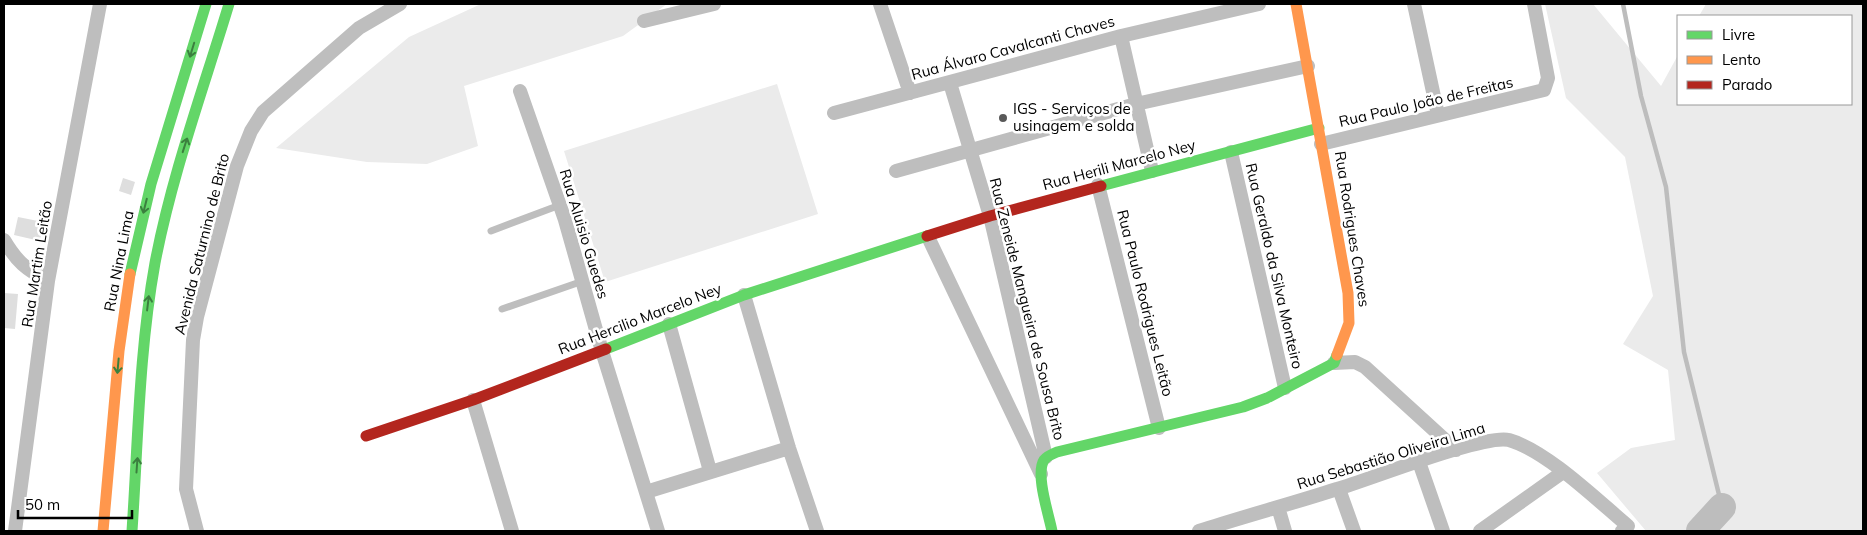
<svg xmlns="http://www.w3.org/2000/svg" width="1867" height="535" font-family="Mulish,sans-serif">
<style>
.green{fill:#ebebeb}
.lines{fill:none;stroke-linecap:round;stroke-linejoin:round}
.stream{stroke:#bdbdbd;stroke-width:4.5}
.river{stroke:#bdbdbd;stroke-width:28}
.building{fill:#dedede}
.lane{stroke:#bebebe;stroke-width:7}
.street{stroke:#bebebe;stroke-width:14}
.fast{stroke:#63d668;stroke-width:11}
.slow{stroke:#ff974d;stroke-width:11}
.jam{stroke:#b3261e;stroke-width:11}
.oneway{stroke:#3b803e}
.poi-dot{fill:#595959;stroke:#fff;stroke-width:2}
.labels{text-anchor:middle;stroke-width:5;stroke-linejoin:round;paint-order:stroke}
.street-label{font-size:15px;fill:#000;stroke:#fff}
.poi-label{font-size:15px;fill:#000;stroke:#fff;text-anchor:start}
</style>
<rect width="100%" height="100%" fill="#fff"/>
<path class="green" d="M481,4H667L623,36L464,86L478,146L427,164L367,162L276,148L409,37Z
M1545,4H1593L1661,86L1678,55V104H1851V16H1699L1706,4H1863V531H1646L1597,473L1631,448L1675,440L1668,370L1623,344L1653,296L1625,157L1566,98Z
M777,84L818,214L605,282L564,151Z"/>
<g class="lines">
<path class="stream" d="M1623,4L1641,96L1666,187L1684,352L1722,507"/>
<path class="river" d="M1700,531L1722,507"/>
</g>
<path class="building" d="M123,178L135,182L131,195L119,191Z
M18,217L43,222L40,241L14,235Z
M4,293L18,294L15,329L4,328Z"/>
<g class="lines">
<path class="lane" d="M491,231L560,205
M502,309L583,281"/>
<path class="street" d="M880,4L910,93
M1414,4L1438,115
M644,21L714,4
M1121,36L1152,171
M950,83L990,216L1046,457
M520,91L565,220L602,351L658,531
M834,113L1121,36L1259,4
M1321,144L1544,90L1548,78L1534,4
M1231,152L1285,388
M896,171L1136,104L1308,66
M1098,185L1159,428
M928,237L1041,474
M4,240C17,262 26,269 48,281
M744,295L789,448L817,531
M669,324L710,471
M1334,363L1355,362L1365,367L1456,450
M473,400L512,531
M1419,462L1443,531
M1339,489L1354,531
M646,492L789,448
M1278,507L1285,531
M15,531L48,281L100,4
M197,531L186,489L193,340L197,317L237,166L251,131L263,112L359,28L400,4
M1199,531C1245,516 1291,504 1337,489C1369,480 1483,434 1509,440C1547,451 1597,500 1628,526L1622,531
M1480,531L1563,472"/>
<path class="fast" d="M1101,186L1319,128
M130,274L151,184L206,4
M606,349L744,295L927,236
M132,531C138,442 139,351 155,263C172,174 203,90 229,4
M1052,531C1049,515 1035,474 1044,460C1047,456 1052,454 1057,452L1243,407L1267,398L1334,363L1337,355"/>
<path class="slow" d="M1296,4L1348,293L1349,323L1337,355
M103,531L119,351L130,274"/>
<path class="jam" d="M927,236L990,216L1101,186
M366,436L473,400L606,349"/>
</g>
<defs><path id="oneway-shaft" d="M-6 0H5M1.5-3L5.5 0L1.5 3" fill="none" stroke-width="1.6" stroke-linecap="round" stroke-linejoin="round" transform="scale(1.25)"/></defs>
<g class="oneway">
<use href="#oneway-shaft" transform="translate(192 50) rotate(107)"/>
<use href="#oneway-shaft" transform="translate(185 145) rotate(-72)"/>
<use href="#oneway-shaft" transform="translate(145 206) rotate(104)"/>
<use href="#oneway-shaft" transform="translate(148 303) rotate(-83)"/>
<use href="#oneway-shaft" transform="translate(118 366) rotate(95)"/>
<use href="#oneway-shaft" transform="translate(137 465) rotate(-86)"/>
</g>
<circle class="poi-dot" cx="1003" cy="118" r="5"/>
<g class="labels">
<g class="street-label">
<text transform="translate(1013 48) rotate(-15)" y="5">Rua Álvaro Cavalcanti Chaves</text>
<text transform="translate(1426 102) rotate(-13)" y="5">Rua Paulo João de Freitas</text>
<text transform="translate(1119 165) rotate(-15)" y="5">Rua Herili Marcelo Ney</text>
<text transform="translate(1352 229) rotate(81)" y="5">Rua Rodrigues Chaves</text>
<text transform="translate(584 234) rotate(73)" y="5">Rua Aluisio Guedes</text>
<text transform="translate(202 244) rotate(-76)" y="5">Avenida Saturnino de Brito</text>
<text transform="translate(119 261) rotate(-79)" y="5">Rua Nina Lima</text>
<text transform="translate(37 264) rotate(-81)" y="5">Rua Martim Leitão</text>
<text transform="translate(1274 266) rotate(77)" y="5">Rua Geraldo da Silva Monteiro</text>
<text transform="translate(1145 303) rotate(76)" y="5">Rua Paulo Rodrigues Leitão</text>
<text transform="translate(1027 309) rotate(76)" y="5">Rua Zeneide Mangueira de Sousa Brito</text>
<text transform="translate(640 319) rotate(-21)" y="5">Rua Hercilio Marcelo Ney</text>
<text transform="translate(1391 456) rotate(-17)" y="5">Rua Sebastião Oliveira Lima</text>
</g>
<g class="poi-label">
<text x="1013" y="114">IGS - Serviços de<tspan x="1013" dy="17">usinagem e solda</tspan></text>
</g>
</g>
<rect width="1867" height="535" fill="none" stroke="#000000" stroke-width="10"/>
<rect x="1677" y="15" width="175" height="90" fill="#ffffff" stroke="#999999"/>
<rect x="1687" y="31" width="25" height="8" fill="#63d668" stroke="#999999"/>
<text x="1722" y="40" font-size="15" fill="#000000">Livre</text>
<rect x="1687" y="56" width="25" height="8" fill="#ff974d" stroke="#999999"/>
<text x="1722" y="65" font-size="15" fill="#000000">Lento</text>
<rect x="1687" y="81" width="25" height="8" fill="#b3261e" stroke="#999999"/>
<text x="1722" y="90" font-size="15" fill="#000000">Parado</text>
<path d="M18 510v8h114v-8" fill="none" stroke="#000000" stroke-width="2.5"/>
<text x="25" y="510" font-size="15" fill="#000000" stroke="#ffffff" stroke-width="4" paint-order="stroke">50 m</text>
</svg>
